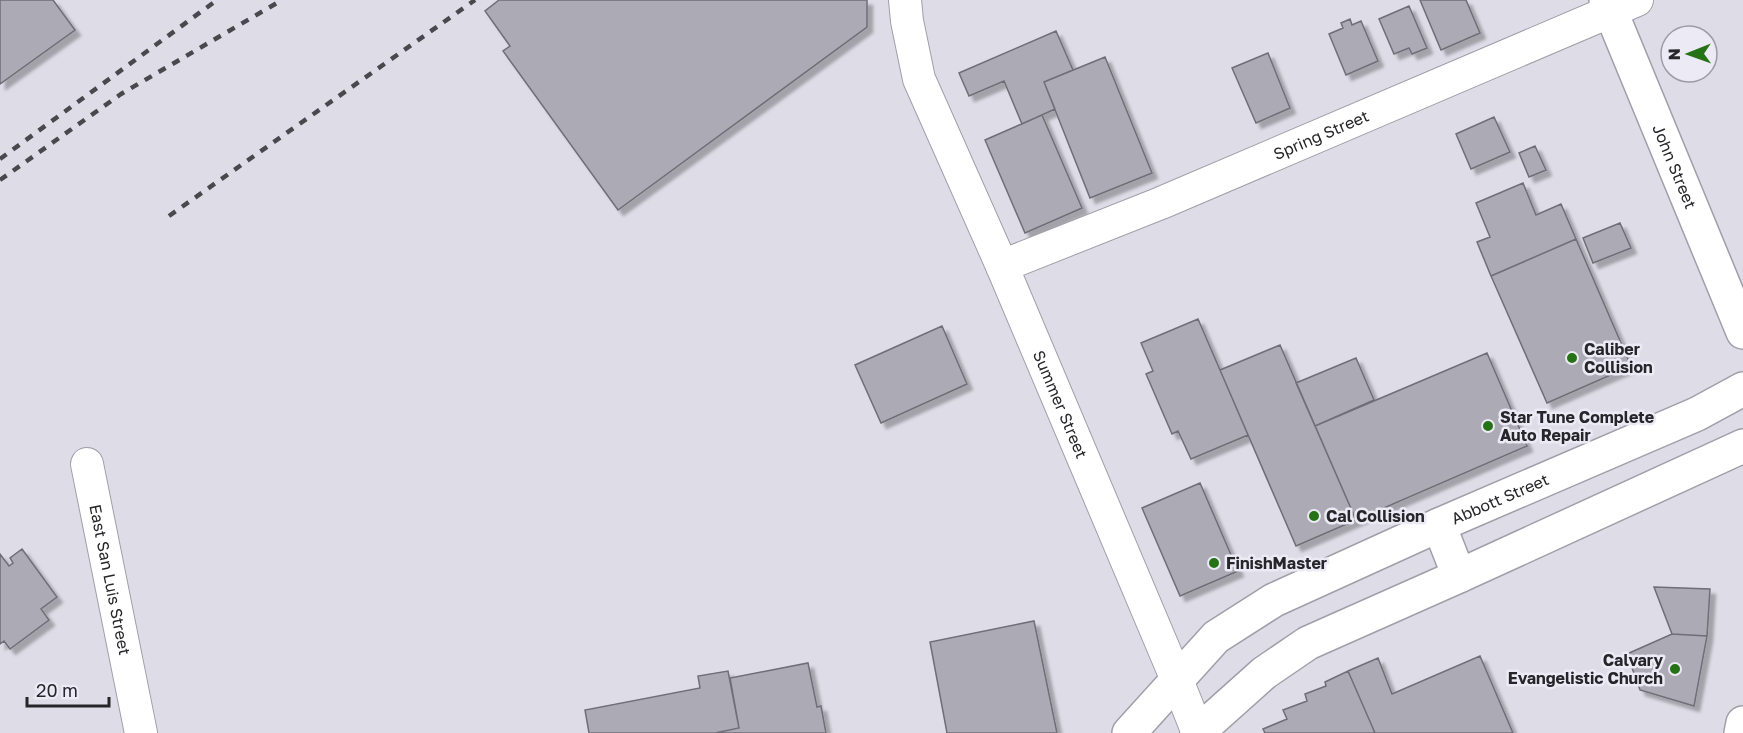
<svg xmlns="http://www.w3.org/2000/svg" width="1743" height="733" font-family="'Golos Text',sans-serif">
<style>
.building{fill:#acabb5;stroke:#6f6e77;stroke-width:1.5;filter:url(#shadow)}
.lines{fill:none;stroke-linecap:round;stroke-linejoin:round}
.minor-casing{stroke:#a09fa9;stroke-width:34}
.major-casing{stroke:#a09fa9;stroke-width:36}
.minor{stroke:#fff;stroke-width:32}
.major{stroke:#fff;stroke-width:33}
.rail{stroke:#48484d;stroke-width:4.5;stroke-dasharray:8 8;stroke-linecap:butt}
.poi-dot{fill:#267217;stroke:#ebeaf5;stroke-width:2}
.labels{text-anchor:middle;stroke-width:5;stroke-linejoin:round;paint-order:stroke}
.street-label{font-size:16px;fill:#26262a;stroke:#ebeaf5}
.poi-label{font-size:16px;font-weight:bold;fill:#26262a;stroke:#ebeaf5;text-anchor:start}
</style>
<defs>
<filter id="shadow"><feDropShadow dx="5.5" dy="5.5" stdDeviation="1.5" flood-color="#0004"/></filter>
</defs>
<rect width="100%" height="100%" fill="#dedde7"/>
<path class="building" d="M0,0H53L75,30L0,84Z
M499,0H867V27L618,210L503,51L510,46L485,11Z
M1420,0H1466L1480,33L1441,50Z
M1409,6L1427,48L1412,54L1409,48L1394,54L1379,19Z
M1350,19L1352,25L1361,21L1378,61L1346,75L1329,34L1343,28L1341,23Z
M1056,31L1073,70L1044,82L1055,109L1022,124L1004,81L969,96L959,73Z
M1268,53L1290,108L1256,123L1232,68Z
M1105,57L1152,173L1090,198L1044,82Z
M1042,115L1082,208L1025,233L985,140Z
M1494,117L1510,152L1471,169L1456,134Z
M1535,146L1546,170L1529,177L1519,153Z
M1523,183L1536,215L1561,204L1576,239L1491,276L1477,242L1490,237L1476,203Z
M1620,223L1631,248L1593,263L1583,238Z
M1576,239L1631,366L1547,403L1491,276Z
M1198,319L1248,435L1191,459L1178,431L1172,434L1146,374L1153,371L1141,343Z
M942,326L967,384L881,423L855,365Z
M1280,345L1356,520L1296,546L1220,370Z
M1487,353L1527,446L1356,520L1315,426Z
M1356,358L1374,400L1315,426L1296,383Z
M1200,483L1238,571L1180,596L1142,508Z
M22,549L57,597L41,609L49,620L10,649L4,641L0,644V554L9,566L13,563L10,558Z
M1654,587L1710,589L1707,636L1672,634Z
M1034,621L1057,733H947L930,642Z
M1672,634L1707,636L1694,706L1640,690L1627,654Z
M1480,656L1513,733H1375L1348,671L1378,658L1392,694Z
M808,663L817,707L821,706L826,733H715L739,728L730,678Z
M728,671L739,728L715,733H589L585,710L700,688L698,676Z
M1348,671L1375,733H1265L1263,729L1287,719L1283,710L1307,701L1305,694L1326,686L1325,682Z"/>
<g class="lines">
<g class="minor-casing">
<g id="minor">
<path id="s1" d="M905,0L907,21L919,79L1002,266L1177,680L1198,733"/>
<path id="s2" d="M1002,266L1161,203L1637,0"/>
<path id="s3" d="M87,464L141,733"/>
</g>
</g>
<g class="major-casing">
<g id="major">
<path id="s4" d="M1606,0L1743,332"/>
<path d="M1439,525L1459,576"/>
<path id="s5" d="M1129,733L1216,637L1274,600L1439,525L1697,414L1743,389"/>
<path d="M1197,733L1264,673L1308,643L1459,576L1743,446"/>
<path d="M1741,733L1743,723"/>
</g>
</g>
<use href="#minor" class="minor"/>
<use href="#major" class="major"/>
<path class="rail" d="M0,159L217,0
M0,180L121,94L282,0
M169,216L475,0"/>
</g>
<g class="poi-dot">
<circle cx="1572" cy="358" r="6"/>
<circle cx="1488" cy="426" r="6"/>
<circle cx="1314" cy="516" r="6"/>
<circle cx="1214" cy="563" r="6"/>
<circle cx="1675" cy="669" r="6"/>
</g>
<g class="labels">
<g class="street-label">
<text dy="6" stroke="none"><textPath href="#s2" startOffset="345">Spring Street</textPath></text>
<text dy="6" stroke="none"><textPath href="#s4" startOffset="180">John Street</textPath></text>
<text dy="6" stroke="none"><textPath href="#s1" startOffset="435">Summer Street</textPath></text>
<text dy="6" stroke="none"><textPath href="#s5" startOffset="446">Abbott Street</textPath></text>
<text dy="6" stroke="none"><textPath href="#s3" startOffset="118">East San Luis Street</textPath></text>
</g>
<g class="poi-label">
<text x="1584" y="355">Caliber<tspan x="1584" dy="18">Collision</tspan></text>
<text x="1500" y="423">Star Tune Complete<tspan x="1500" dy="18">Auto Repair</tspan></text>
<text x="1326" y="522">Cal Collision</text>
<text x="1226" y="569">FinishMaster</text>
<text x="1663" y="666" text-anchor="end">Calvary<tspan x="1663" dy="18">Evangelistic Church</tspan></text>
</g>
</g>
<g transform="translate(1689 54) rotate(269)"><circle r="28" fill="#ebeaf5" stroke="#9c9ca4" stroke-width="1.5"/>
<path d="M0-4.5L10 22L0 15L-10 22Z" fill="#267217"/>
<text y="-9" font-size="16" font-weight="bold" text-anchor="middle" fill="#26262a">N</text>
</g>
<path d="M27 697v9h82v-9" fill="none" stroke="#26262a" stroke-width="3"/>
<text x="36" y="697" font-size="18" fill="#26262a" stroke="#ebeaf5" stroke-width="4.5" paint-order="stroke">20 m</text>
</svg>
